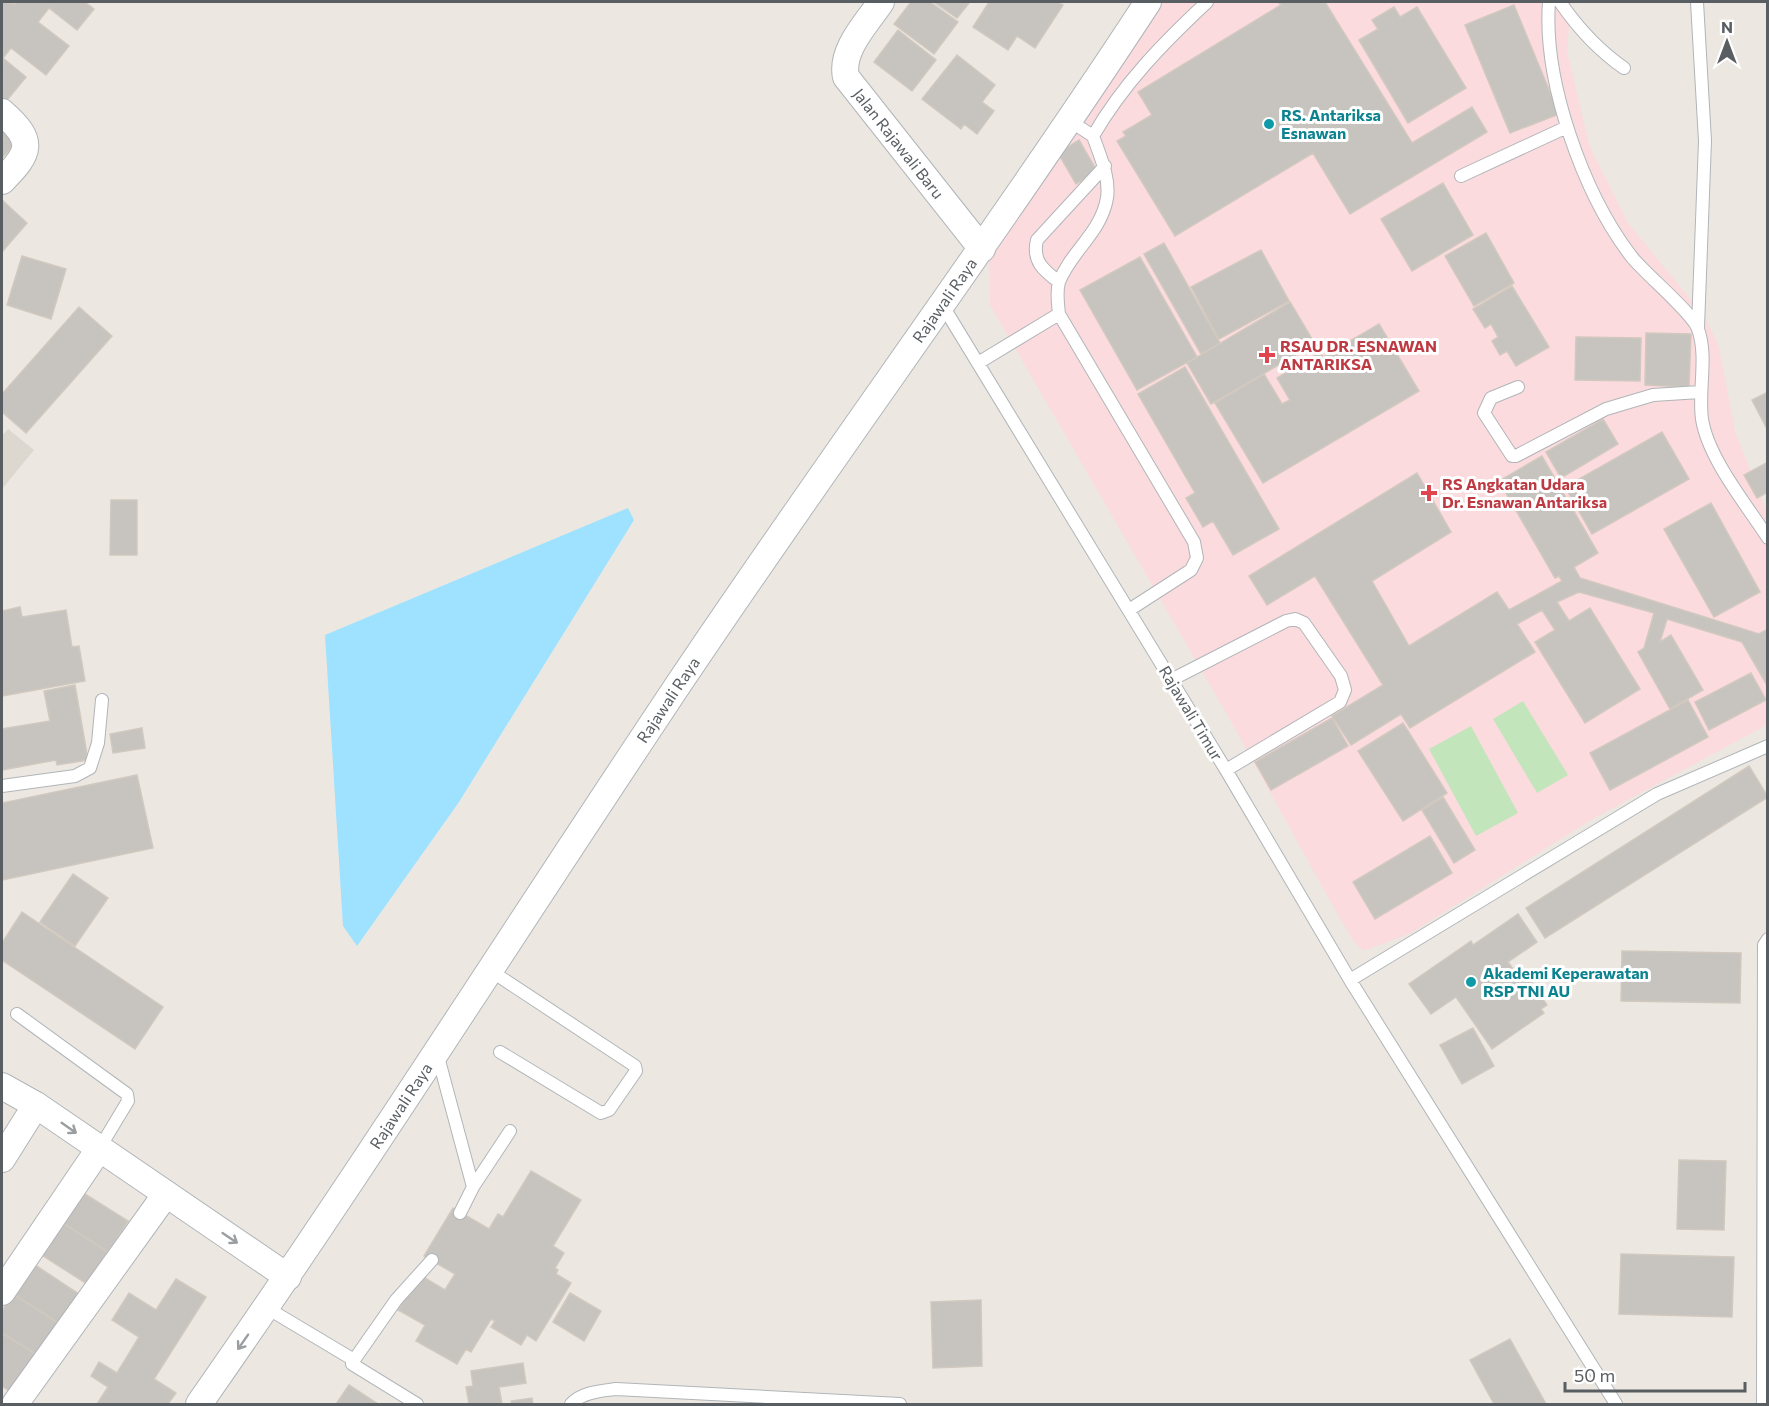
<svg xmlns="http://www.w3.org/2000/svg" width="1769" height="1406" font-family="Commissioner,sans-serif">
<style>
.education{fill:#dcd7cf}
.medical{fill:#fbdbdd}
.green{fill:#c2e5bc}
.water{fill:#9ee2ff}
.building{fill:#c7c3be;stroke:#d1c9bf;stroke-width:1.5}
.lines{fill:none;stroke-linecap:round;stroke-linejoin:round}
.service-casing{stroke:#b1b5b9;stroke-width:14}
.minor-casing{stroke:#b1b5b9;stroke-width:28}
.service{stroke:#fff;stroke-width:12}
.minor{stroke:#fff;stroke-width:26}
.oneway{stroke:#9b9ea1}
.culture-dot{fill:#0f9aa8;stroke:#fff;stroke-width:2}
.health-dot{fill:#e0444e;stroke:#fff;stroke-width:2}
.labels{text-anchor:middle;stroke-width:6;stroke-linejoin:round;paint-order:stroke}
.culture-label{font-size:16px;font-weight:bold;fill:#0d838f;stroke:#fff;text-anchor:start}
.street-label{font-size:16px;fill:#595e62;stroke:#fff}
.health-label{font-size:16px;font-weight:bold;fill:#be3a42;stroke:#fff;text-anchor:start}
</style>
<rect width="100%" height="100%" fill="#ece8e1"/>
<path class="education" d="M8,429L34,450L2,489V436Z"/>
<path class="medical" d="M1161,2H1571L1567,52L1590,147L1628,223L1705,317L1719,347L1735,431L1767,512V725L1594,818L1411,933L1364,951L1354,942L1325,892L1229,718L990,305L989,255Z"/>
<path class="green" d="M1523,701L1568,775L1537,793L1493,719Z
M1471,726L1518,813L1476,836L1429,749Z"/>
<path class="water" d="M628,508L634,520L459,802L357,946L343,926L325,635Z"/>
<path class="building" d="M2,2L15,4L18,2H85L94,9L77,30L49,8L38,22L69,46L46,75L11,48L3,58L26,77L3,105Z
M911,2H930L958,22L934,54L894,24Z
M934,2H970L957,18Z
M989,2H1057L1063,5L1035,48L1017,36L1008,50L973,27Z
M1278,2H1325L1412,143L1472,107L1487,132L1350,214L1313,153L1175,236L1117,141L1126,136L1123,132L1152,115L1138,92L1281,5Z
M1514,5L1559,114L1510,133L1465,25Z
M1394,7L1400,17L1417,7L1466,88L1408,123L1359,40L1378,29L1372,20Z
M898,30L936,60L912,91L874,62Z
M957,55L995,85L982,102L994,111L977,134L964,124L961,129L922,99Z
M2,121L20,139L2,158Z
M1079,140L1097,171L1076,184L1058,153Z
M1443,183L1473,235L1412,271L1381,219Z
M2,200L27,223L2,252Z
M1486,233L1514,283L1474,306L1445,256Z
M1164,243L1220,343L1201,354L1144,254Z
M1261,250L1289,301L1219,339L1191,287Z
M22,256L66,269L51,319L7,305Z
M1140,257L1197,357L1137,390L1080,290Z
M1512,286L1549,347L1516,366L1507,351L1500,355L1492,341L1498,337L1491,324L1485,328L1473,309Z
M1290,302L1315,344L1211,404L1187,363Z
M79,307L112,336L26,433L2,412V394Z
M1379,324L1419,391L1263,483L1215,403L1264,374L1282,404L1290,400L1277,378L1320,352L1323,357Z
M1646,333L1691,334L1689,387L1645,385Z
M1576,337L1641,338L1640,381L1575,380Z
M1185,367L1279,529L1233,555L1213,521L1203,527L1186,498L1195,493L1138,394Z
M1768,392V429H1767L1752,400Z
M1603,419L1618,444L1561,478L1546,452Z
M1662,432L1689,479L1592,534L1565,487Z
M1542,456L1598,553L1574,567L1580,578L1759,634L1768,629V687L1742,642L1667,619L1660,642L1671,635L1703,690L1670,709L1638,652L1644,648L1654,613L1579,592L1557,602L1569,621L1590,608L1640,689L1585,723L1535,642L1555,630L1542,610L1517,624L1535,652L1410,728L1401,714L1351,745L1332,716L1383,685L1315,576L1267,605L1249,576L1417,473L1451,532L1372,581L1409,646L1497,592L1509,610L1562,581L1559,576L1555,578L1499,481Z
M1768,462V492L1757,498L1744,475Z
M111,500H137V555H110Z
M1711,503L1760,592L1714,617L1664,529Z
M20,607L22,617L66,610L72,647L79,646L85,681L2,696V611Z
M1751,673L1766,700L1709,730L1695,702Z
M75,685L88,760L57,765L56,760L2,770V729L50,721L44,691Z
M1688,700L1708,737L1610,790L1590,753Z
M1332,718L1348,746L1271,790L1255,762Z
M1403,723L1447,793L1403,821L1358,751Z
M142,728L145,748L113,753L110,734Z
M1749,766L1768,797L1545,938L1526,908Z
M137,775L153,848L2,880V803Z
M1443,797L1475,850L1454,863L1422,810Z
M1430,836L1452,873L1375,919L1353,882Z
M73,874L108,898L75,946L40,922Z
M22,912L163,1007L135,1049L2,960V943Z
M1518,914L1537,942L1508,962L1522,981L1528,977L1547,1005L1541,1009L1544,1013L1492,1049L1456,997L1431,1014L1409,984L1471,941L1473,945Z
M1622,951L1741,953L1740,1003L1621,1001Z
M1473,1028L1494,1066L1462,1084L1440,1045Z
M1679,1160L1726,1161L1724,1230L1677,1229Z
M531,1171L581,1200L553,1246L564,1253L555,1268L558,1270L556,1274L571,1283L536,1341L527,1335L521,1345L491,1327L495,1321L491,1319L471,1352L466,1349L457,1364L416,1341L425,1325L398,1310L420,1275L445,1290L455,1274L424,1256L453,1208L489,1229L498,1214L503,1217Z
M77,1189L128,1221L108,1252L58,1220Z
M58,1220L108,1252L87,1284L37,1252Z
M1621,1254L1734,1257L1732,1317L1619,1314Z
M32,1263L82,1296L63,1326L13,1294Z
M176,1279L206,1297L154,1379L176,1393L168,1404H97L108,1387L91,1376L99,1362L117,1373L139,1337L112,1320L129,1293L156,1310Z
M570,1293L601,1311L584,1341L553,1322Z
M13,1294L63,1326L42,1358L2,1333V1311Z
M981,1300L982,1366L933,1368L931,1302Z
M2,1333L42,1358L17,1396L2,1386Z
M1510,1339L1546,1404H1494L1470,1360Z
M523,1363L526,1383L499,1387L502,1404H469L466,1387L473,1386L471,1371Z
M349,1385L378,1404H336Z
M532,1398L533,1404H512L511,1401Z"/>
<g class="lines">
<g class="service-casing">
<path id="service" d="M1549,2C1543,81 1583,193 1631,256C1644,273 1693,313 1698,329C1708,357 1698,390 1702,419C1708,458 1746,504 1768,538
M1560,2C1578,28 1598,50 1624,68
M1697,2L1705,141L1698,327
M1070,121L1093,136C1123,84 1164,42 1207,2
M1093,136C1100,156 1110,177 1107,198C1101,233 1071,251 1059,282C1056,293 1058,304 1059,314L1194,542L1197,558L1191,570L1129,610
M1461,176L1567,127
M1059,282C1043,270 1032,261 1037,240L1105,166
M943,306L1226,770L1350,980L1616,1404
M978,363L1059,314
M1518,387L1491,398L1484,413L1512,456H1516L1606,409L1653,395L1700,392
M1171,680L1286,621L1295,619L1304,623L1341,676L1345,690L1340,702L1226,770
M2,786L75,776L90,768L98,743L102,700
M491,971L635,1066L636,1071L609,1110L601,1113L500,1052
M1350,980L1657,794L1768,746
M17,1014L127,1094L128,1101L99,1149
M437,1053L473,1187L460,1213
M473,1187L510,1131
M267,1308L354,1360L352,1364L417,1404
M354,1360L396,1300L432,1260
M571,1404C582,1392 601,1391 616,1389L900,1404
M1763,1404L1764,945L1768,939"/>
</g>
<g class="minor-casing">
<g id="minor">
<path id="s1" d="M881,2C867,23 840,50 846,77L982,249"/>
<path d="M2,112C35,141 31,152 2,181"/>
<path d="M2,1086L36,1105L288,1277"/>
<path d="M2,1159L36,1105"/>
<path d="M2,1292L99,1149"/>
<path d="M15,1404L166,1194"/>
<path id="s2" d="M199,1404C360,1174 510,937 666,703C823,467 993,239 1148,2"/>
</g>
</g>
<use href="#service" class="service"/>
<use href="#minor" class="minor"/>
</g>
<defs><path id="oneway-shaft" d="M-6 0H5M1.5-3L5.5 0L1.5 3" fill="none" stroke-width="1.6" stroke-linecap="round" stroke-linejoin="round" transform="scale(1.5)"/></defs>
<g class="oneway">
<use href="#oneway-shaft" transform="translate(69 1128) rotate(35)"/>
<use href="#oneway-shaft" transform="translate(230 1238) rotate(34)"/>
<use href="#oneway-shaft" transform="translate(243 1342) rotate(125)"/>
</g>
<g class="culture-dot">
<circle cx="1269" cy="124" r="6"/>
<circle cx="1471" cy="982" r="6"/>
</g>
<g class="health-dot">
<path d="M1264 346h6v6h6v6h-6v6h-6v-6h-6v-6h6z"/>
<path d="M1426 484h6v6h6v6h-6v6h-6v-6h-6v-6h6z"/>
</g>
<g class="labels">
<g class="culture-label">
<text x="1281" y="121">RS. Antariksa<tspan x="1281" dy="18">Esnawan</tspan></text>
<text x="1483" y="979">Akademi Keperawatan<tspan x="1483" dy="18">RSP TNI AU</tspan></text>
</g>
<g class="street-label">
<text dy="6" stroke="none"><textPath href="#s1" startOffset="170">Jalan Rajawali Baru</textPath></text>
<text dy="6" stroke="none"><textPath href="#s2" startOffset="1332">Rajawali Raya</textPath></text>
<text dy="6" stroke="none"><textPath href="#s2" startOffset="846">Rajawali Raya</textPath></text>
<text transform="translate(1191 713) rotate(59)" y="6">Rajawali Timur</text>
<text dy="6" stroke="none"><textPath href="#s2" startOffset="360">Rajawali Raya</textPath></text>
</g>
<g class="health-label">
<text x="1280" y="352">RSAU DR. ESNAWAN<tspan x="1280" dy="18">ANTARIKSA</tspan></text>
<text x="1442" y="490">RS Angkatan Udara<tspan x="1442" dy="18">Dr. Esnawan Antariksa</tspan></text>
</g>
</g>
<rect width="1769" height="1406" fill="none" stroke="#595e62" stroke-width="6"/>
<g transform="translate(1727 42)" stroke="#ffffff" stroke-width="4.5" paint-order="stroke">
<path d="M0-4.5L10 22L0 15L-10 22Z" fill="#595e62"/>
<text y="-9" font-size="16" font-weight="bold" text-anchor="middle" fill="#595e62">N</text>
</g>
<path d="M1565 1382v9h180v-9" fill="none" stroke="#595e62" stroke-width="3"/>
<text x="1574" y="1382" font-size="18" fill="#595e62" stroke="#ffffff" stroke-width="4.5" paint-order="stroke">50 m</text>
</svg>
